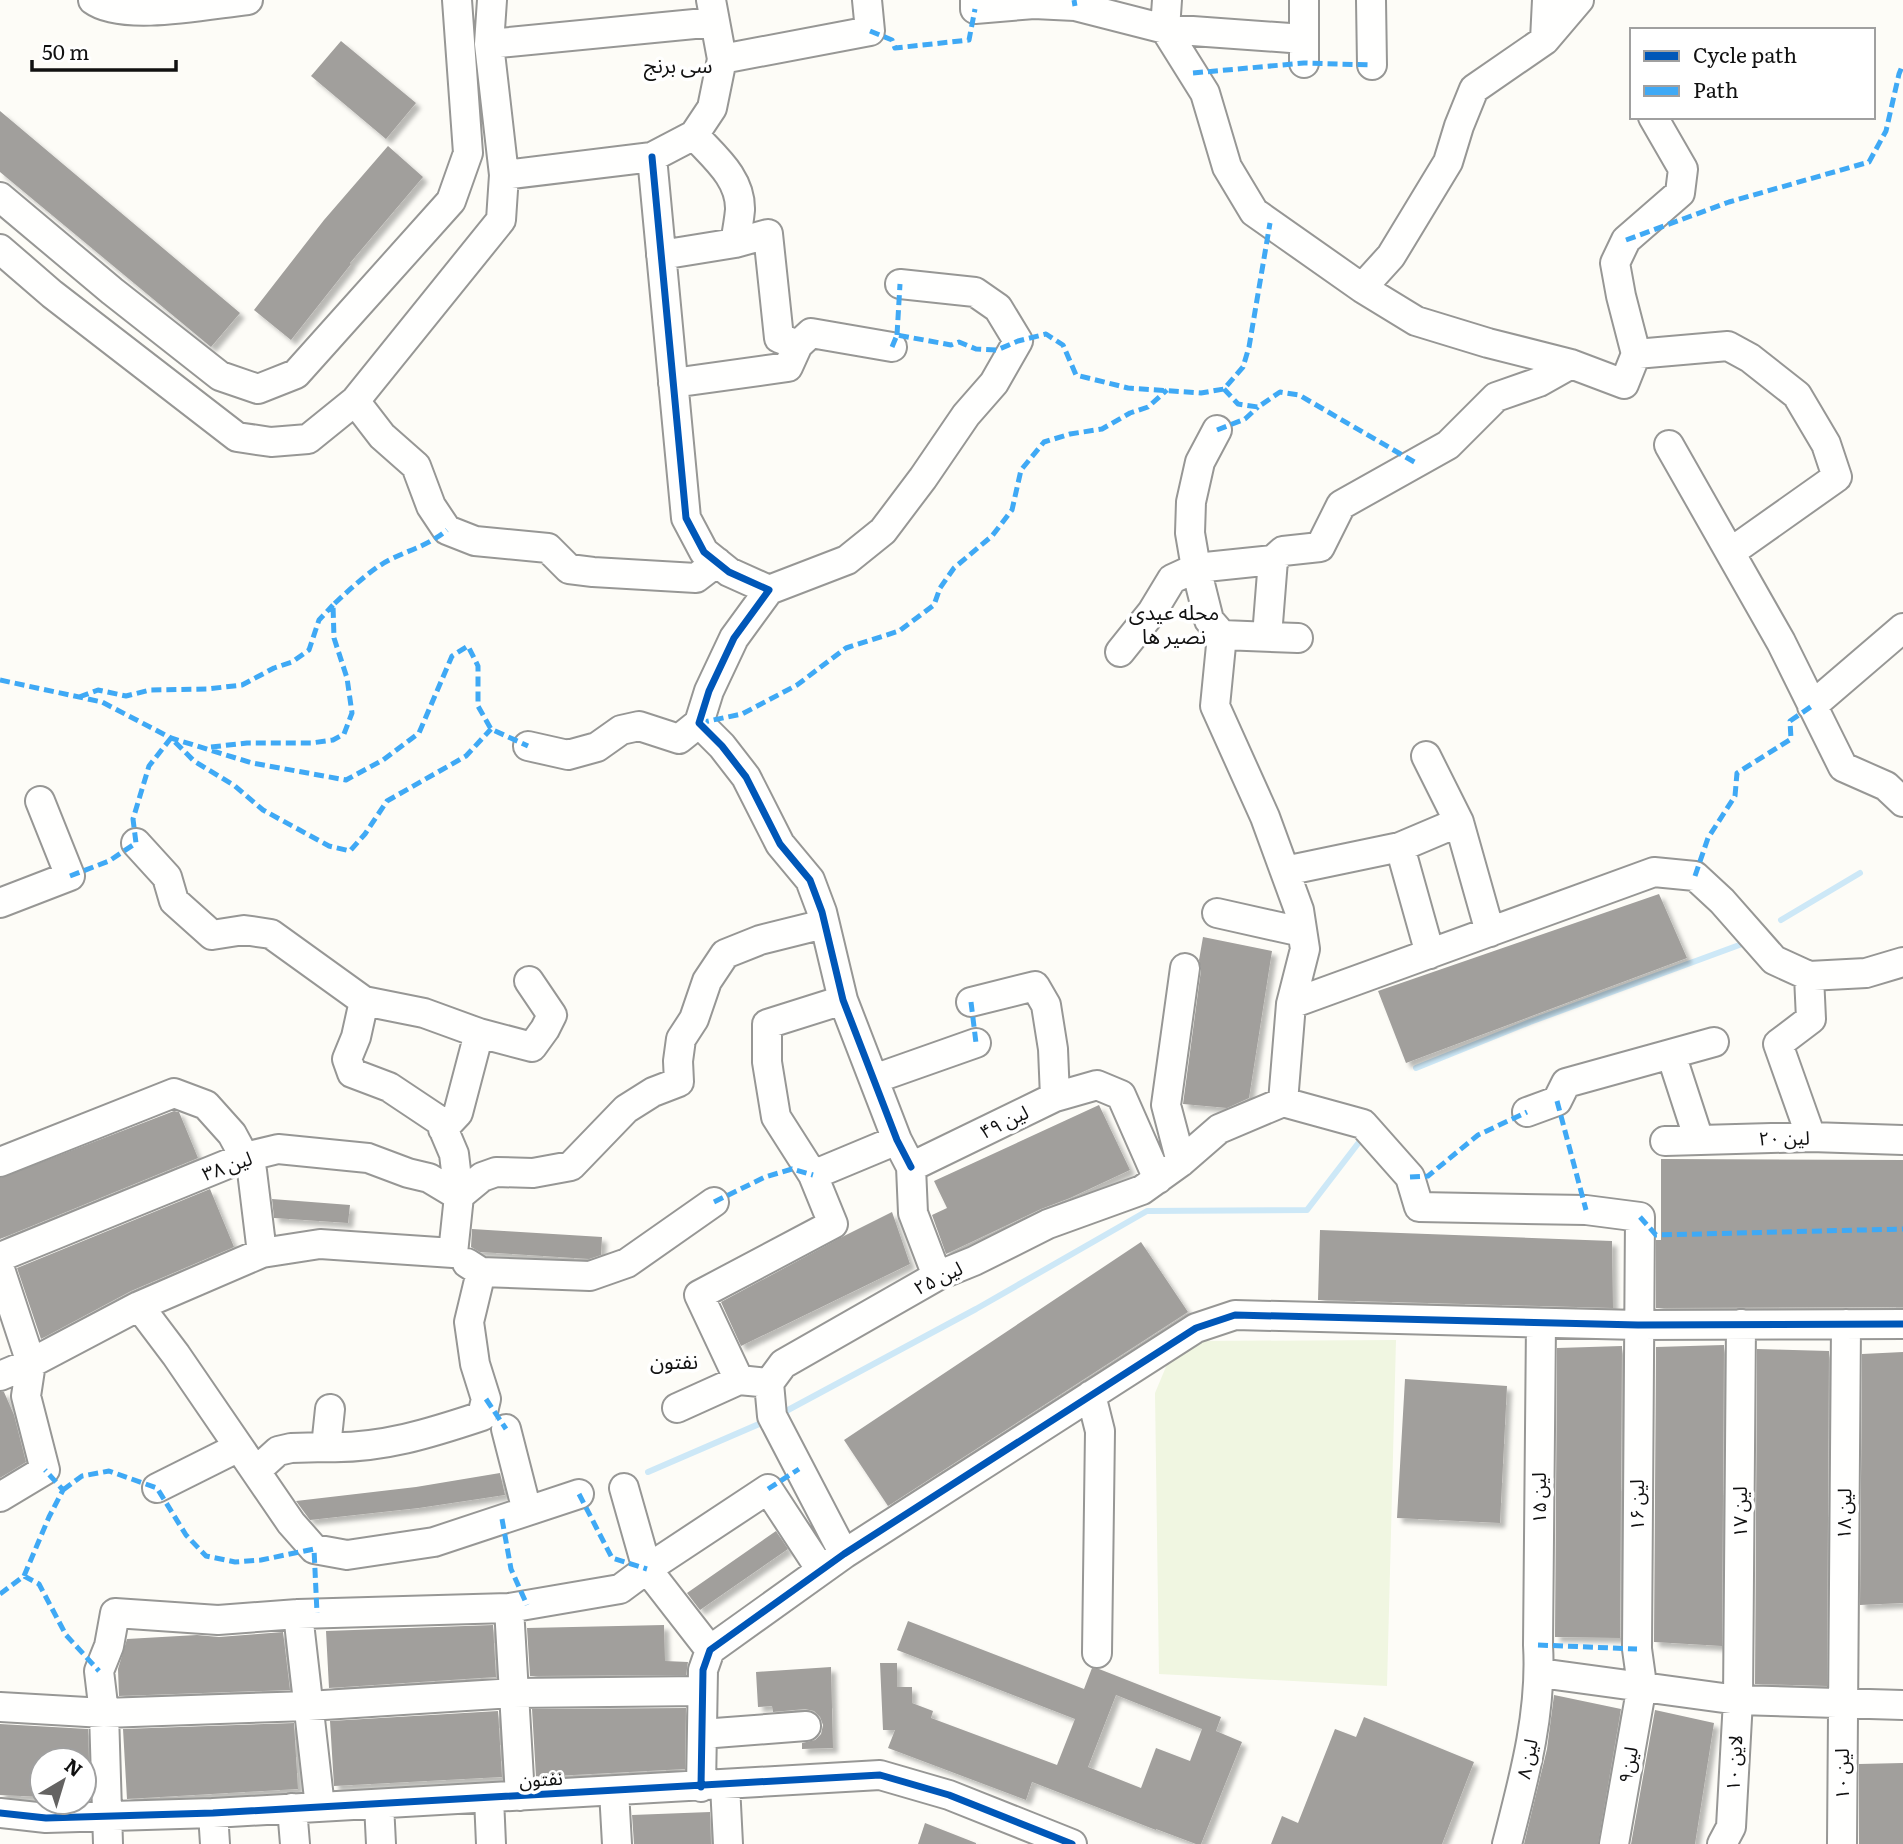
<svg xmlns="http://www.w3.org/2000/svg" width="1903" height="1844" font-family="Literata,'Noto Sans Arabic',serif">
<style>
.pitch{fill:#f0f6e1}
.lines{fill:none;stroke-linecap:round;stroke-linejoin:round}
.stream{stroke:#cde8f7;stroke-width:6}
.building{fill:#a19f9c;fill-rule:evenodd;filter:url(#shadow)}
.minor-casing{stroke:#979795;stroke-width:32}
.minor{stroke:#fffffe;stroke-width:28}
.quiet{stroke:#3fa9f5;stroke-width:5;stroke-dasharray:10 5;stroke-linecap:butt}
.cycleway-casing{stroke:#fff;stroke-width:11}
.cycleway{stroke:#0057b8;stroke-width:7}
.labels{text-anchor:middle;stroke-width:7;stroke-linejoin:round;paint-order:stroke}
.street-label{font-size:19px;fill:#111;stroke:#fff}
.neighbourhood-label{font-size:21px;fill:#111;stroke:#fff}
</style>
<defs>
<filter id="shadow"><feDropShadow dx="5" dy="5" stdDeviation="2" flood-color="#0004"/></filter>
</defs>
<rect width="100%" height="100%" fill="#fdfcf7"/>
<path class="pitch" d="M1396,1340L1387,1686L1159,1674L1155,1393L1168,1362L1197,1341Z"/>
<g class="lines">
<path class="stream" d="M1781,920L1860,873
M1416,1068L1530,1022L1742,944
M788,1410L976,1309L1147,1211L1307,1210L1363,1137
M648,1472L766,1421"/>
</g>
<path class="building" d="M341,41L416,103L386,139L311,76Z
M0,111L240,313L211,347L0,172Z
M388,146L423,177L350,263L351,264L291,340L254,310L324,220Z
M1659,894L1687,958L1406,1063L1378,991Z
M1203,937L1272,951L1249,1098L1227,1108L1183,1104L1201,970L1199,960Z
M1099,1105L1130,1170L1070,1198L1041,1209L946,1254L932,1215L947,1208L934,1181Z
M174,1111L179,1112L198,1158L0,1239V1178Z
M1661,1159L1903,1160V1307L1656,1308V1240H1661Z
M210,1189L234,1247L131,1291L41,1339L17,1268Z
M272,1199L350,1205L348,1223L274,1218Z
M892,1212L910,1264L741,1346L721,1302L844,1236Z
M472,1229L602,1237L601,1255L589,1259L480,1252L471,1247Z
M1320,1230L1612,1241L1613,1308L1318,1300Z
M1141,1242L1188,1312L888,1506L844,1440Z
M1724,1345L1722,1646L1654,1642L1656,1347Z
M1622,1346L1620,1638L1555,1637L1557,1348Z
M1757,1349L1829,1351L1827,1686L1755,1684Z
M1903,1352V1603L1860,1605L1862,1354Z
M1405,1379L1507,1386L1500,1523L1397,1518Z
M0,1392H4L14,1415L26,1462L0,1478Z
M500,1473L505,1495L419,1508L310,1520L296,1501L416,1487Z
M776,1531L788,1549L700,1610L687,1593Z
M908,1621L1084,1689L1092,1668L1099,1669L1221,1717L1216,1731L1242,1742L1201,1844H1196L1156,1829V1830L1032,1782L1026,1800L888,1748L895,1730H883L880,1663H897V1687H912V1703L933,1711L931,1718L1057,1765L1075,1719L897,1650ZM1116,1695L1202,1729L1190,1761L1156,1748L1141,1788L1088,1767Z
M493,1625L496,1677L329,1688L326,1631Z
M664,1625L665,1661L688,1662L686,1675L530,1676L527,1628Z
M283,1632L290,1690L119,1696L118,1669L127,1639L197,1635L219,1637Z
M831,1667L833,1748L802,1749V1743L815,1740L821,1734L823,1725L820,1717L814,1711L805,1709L773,1712L772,1706L758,1707L756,1672Z
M1554,1695L1621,1709L1598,1844H1524L1547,1749Z
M686,1708L685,1769L536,1777L532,1709Z
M1655,1710L1714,1723L1695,1844H1631Z
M498,1711L502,1777L334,1786L330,1721Z
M1364,1717L1474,1762L1442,1844H1271L1282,1816L1298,1823L1335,1729L1356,1737Z
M294,1723L298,1789L127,1799L123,1729Z
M0,1724L88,1729L89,1760H42V1797L0,1795Z
M1903,1763V1844H1859V1764Z
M710,1812L711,1844H634L632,1815Z
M925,1823L976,1843V1844H918Z"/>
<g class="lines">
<g class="minor-casing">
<path id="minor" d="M93,0C123,22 209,4 248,0
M975,0V9L1034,4L1075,6L1165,29L1304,39
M1167,0L1165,29L1205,93L1227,167L1254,212L1362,288L1416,321L1488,343L1571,364L1624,384L1636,354L1621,296L1615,263L1626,240L1680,193L1683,169L1653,117
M1304,0V63
M1371,0L1372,65
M1545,40L1547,0
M489,44L715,22
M722,59L870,31L867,0
M694,135C714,157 741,178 740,210C739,221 737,232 735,243
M652,157L686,518L704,552L729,572L769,590
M504,175L652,157L694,135L712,108L722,59L711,0
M0,197L112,291L220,376L258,389L296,374L451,201L468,153L457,0
M0,249L52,294L237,437L271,442L308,439L355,401L501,220L504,175L489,44L492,0
M661,255L735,243L768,234L779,338L798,345
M900,284L975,292L998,308L1018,341L994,383L966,415L923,478L883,531L847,560L769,590L734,638L709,691L699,723L722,746L746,777L780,844L810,880L822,912L843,1000L897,1140L911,1167
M1362,288L1391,256L1448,162L1459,126L1474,89L1545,40L1579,0
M1636,354L1728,346L1750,358L1797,395L1826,444L1837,477L1731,552
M673,383L788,367L798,345L811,333L892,347
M355,401L382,436L416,466L431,506L447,530L475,541L548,548L569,569L593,572L696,578L717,562
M1217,430L1200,462L1191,502L1190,533L1196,568L1209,620L1222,635
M1669,445L1781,642L1843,767L1886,786L1903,802
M1273,560L1283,551L1320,547L1341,505L1448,445L1496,397L1539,382L1571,364
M1298,638L1222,635L1215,706L1265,817L1299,910L1305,949L1291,1004L1283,1102L1363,1124L1410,1177L1419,1207L1586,1210L1640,1217L1637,1649L1642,1685L1614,1844
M1120,652L1152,612L1172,579L1196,568L1273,560L1267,636
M1812,706L1903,628
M528,746L568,755L597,747L621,730L639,726L679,739L699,723
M1426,756L1459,822L1490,932
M136,843L167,877L174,901L212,935L244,930L271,934L364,1001L356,1037L347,1059L352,1073L389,1087L440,1121L454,1154L459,1196
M1400,847L1430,954
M1285,871L1400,847L1459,822
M0,903L70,876L40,801
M1217,913L1302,932
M1809,976L1866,973L1903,962
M364,1001L424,1013L479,1033L532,1047L545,1029L552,1015L529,981
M971,1002L1035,986L1046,1005L1053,1049L1055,1097
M1291,1004L1654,872L1695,876L1722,901L1774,960L1809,976L1811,1019L1778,1044L1811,1137
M1671,1054L1699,1140
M874,1079L976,1043
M1527,1112L1557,1101L1566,1083L1714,1042
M443,1129L458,1113L479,1033
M1665,1141L1811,1137L1903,1140
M0,1162L174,1093L206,1105L232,1134L252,1171L262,1253
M1181,1162L1166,1105L1185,968
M813,1175L776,1117L767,1062V1024L843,1000
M0,1257L245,1157L278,1149L368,1158L408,1173L429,1178L459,1196
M467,1263L481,1272L590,1276L627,1263L714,1202
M0,1269L31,1363L26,1396L45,1470L0,1497
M937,1276L913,1213L911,1167L1055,1097L1097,1085L1121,1095L1158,1179
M139,1306L176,1355L291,1523L314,1549L347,1555L434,1542L579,1494
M0,1376L31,1363L139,1306L262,1253L320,1244L453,1253L459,1196L482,1177L496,1172L533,1173L571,1166L626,1109L653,1092L679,1082L678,1061L681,1039L694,1019L707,981L725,954L760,940L824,924
M769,1383L739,1380L699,1295L833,1224L813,1175L897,1140
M1091,1395L1100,1431L1097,1653
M677,1408L739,1380
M506,1429L527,1511
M326,1447C381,1449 431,1433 482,1416L486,1399L475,1364L469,1322L481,1272
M256,1471L278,1451L291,1448L326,1447L330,1409
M157,1488L239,1447
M624,1488L647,1569L768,1489L821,1570
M844,1554L772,1416L769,1383L783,1364L937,1276L974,1261L1048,1224L1142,1190L1181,1162L1219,1129L1283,1102
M298,1614L320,1807
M1540,1673L1738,1700L1903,1705
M0,1707L104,1713L308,1706L514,1693L702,1691
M702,1734L806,1726
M725,1785L728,1844
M701,1787L703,1670L710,1650L844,1554L1196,1328L1235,1315L1638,1325L1903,1324
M614,1791L617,1844
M520,1796L509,1608L620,1589L647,1569L710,1650
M489,1798L491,1844
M379,1804L381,1844
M292,1808L295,1844
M0,1813L46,1818L213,1813L880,1775L949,1795L1072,1844
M213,1813L215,1844
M108,1844L104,1713L99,1671L109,1646L115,1613L218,1620L298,1614L509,1608
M1507,1844C1524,1778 1542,1713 1538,1645L1541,1323
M1722,1844L1731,1827L1738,1700L1741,1324
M1842,1844L1846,1324"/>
</g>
<use href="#minor" class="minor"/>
<path class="quiet" d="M1074,0L1075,6
M870,31L892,40L895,48L969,40L975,9
M1193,73L1304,63L1372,65
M1626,240L1729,202L1869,162L1886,131L1899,74L1903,64
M897,335L900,284
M892,347L897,335L951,345L959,342L976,349L997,350L1018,341L1046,334L1063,345L1076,375L1128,388L1201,393L1224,389L1243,367L1249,347L1270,223
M1224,389L1238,404L1258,407L1280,392L1299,395L1416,463
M1217,430L1245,419L1258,407
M0,680L102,702L171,738L252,763L346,780L383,760L419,733L452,656L468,646L478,666V706L491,729L528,746
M79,697L98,690L126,696L150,690L207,689L242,685L274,668L292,662L309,650L319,620L333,605
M699,723L742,714L797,685L846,648L899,631L934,605L940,588L954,568L992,536L1012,510L1021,470L1044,442L1070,434L1102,429L1130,413L1148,407L1167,390
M211,747L247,743H311L333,740L344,734L352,713L347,678L334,638L333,605C348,591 363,577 379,566C402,551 424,549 447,530
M70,876L109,861L136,843L133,819L149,766L171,738L194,761L235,786L263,810L329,846L350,851L365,834L387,801L466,756L491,729
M1695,876L1708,838L1735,796L1737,773L1791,739L1790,721L1812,706
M971,1002L976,1043
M1557,1101L1586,1210
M1410,1177L1428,1176L1478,1135L1527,1112
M714,1202L765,1177L792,1169L813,1175
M1640,1217L1656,1235L1903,1229
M486,1399L506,1429
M768,1489L799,1469
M63,1490L82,1476L109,1471L157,1488L186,1535L206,1556L235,1562L261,1560L314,1549L317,1613
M579,1494L612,1558L647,1569
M502,1519L511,1569L527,1605
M24,1576L49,1517L63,1490L45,1470
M0,1594L24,1576L39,1584L66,1635L99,1671
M1538,1645L1637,1649"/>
<g class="cycleway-casing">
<path id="cycleway" d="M652,157L686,518L704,552L729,572L769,590L734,638L709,691L699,723L722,746L746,777L780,844L810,880L822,912L843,1000L897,1140L911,1167
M701,1787L703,1670L710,1650L844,1554L1196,1328L1235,1315L1638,1325L1903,1324
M0,1813L46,1818L213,1813L880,1775L949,1795L1072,1844"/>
</g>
<use href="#cycleway" class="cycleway"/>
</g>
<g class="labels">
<g class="street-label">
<text transform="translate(1004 1122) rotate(-26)" y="7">لین ۴۹</text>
<text transform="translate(1784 1138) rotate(-1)" y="7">لین ۲۰</text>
<text transform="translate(227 1166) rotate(-20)" y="7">لین ۳۸</text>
<text transform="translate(938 1278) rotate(-26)" y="7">لین ۲۵</text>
<text transform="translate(1539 1498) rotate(-90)" y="7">لین ۱۵</text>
<text transform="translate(1637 1505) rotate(-90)" y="7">لین ۱۶</text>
<text transform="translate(1740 1512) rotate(-90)" y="7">لین ۱۷</text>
<text transform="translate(1844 1514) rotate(-89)" y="7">لین ۱۸</text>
<text transform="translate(1527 1759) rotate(-78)" y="7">لین ۸</text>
<text transform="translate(1734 1763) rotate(-87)" y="7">لاین ۱۰</text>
<text transform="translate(1628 1765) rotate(-80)" y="7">لین۹</text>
<text transform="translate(1842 1774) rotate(-90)" y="7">لین ۱۰</text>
<text transform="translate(541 1779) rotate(-3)" y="7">نفتون</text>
</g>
<g class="neighbourhood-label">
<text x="678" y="73">سی برنج</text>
<text x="1174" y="620">محله عیدی<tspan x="1174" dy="24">نصیر ها</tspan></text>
<text x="674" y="1369">نفتون</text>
</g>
</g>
<rect x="1630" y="28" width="245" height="91" fill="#ffffff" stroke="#a0a0a0" stroke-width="2"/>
<rect x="1644" y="51" width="35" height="10" fill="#0057b8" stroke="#a0a0a0" stroke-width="2"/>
<text x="1693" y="63" font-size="21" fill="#111111">Cycle path</text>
<rect x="1644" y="86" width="35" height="10" fill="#3fa9f5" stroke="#a0a0a0" stroke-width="2"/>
<text x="1693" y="98" font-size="21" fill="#111111">Path</text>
<g transform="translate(63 1781) rotate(38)"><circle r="33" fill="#ffffff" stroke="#a0a0a0" stroke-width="2"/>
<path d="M0-5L12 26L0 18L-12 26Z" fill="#646362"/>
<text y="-10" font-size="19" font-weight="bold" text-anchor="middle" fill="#111111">N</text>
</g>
<path d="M32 60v10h144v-10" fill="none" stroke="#111111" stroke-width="3.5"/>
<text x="42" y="60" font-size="21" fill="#111111" stroke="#ffffff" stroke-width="5" paint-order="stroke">50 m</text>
</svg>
